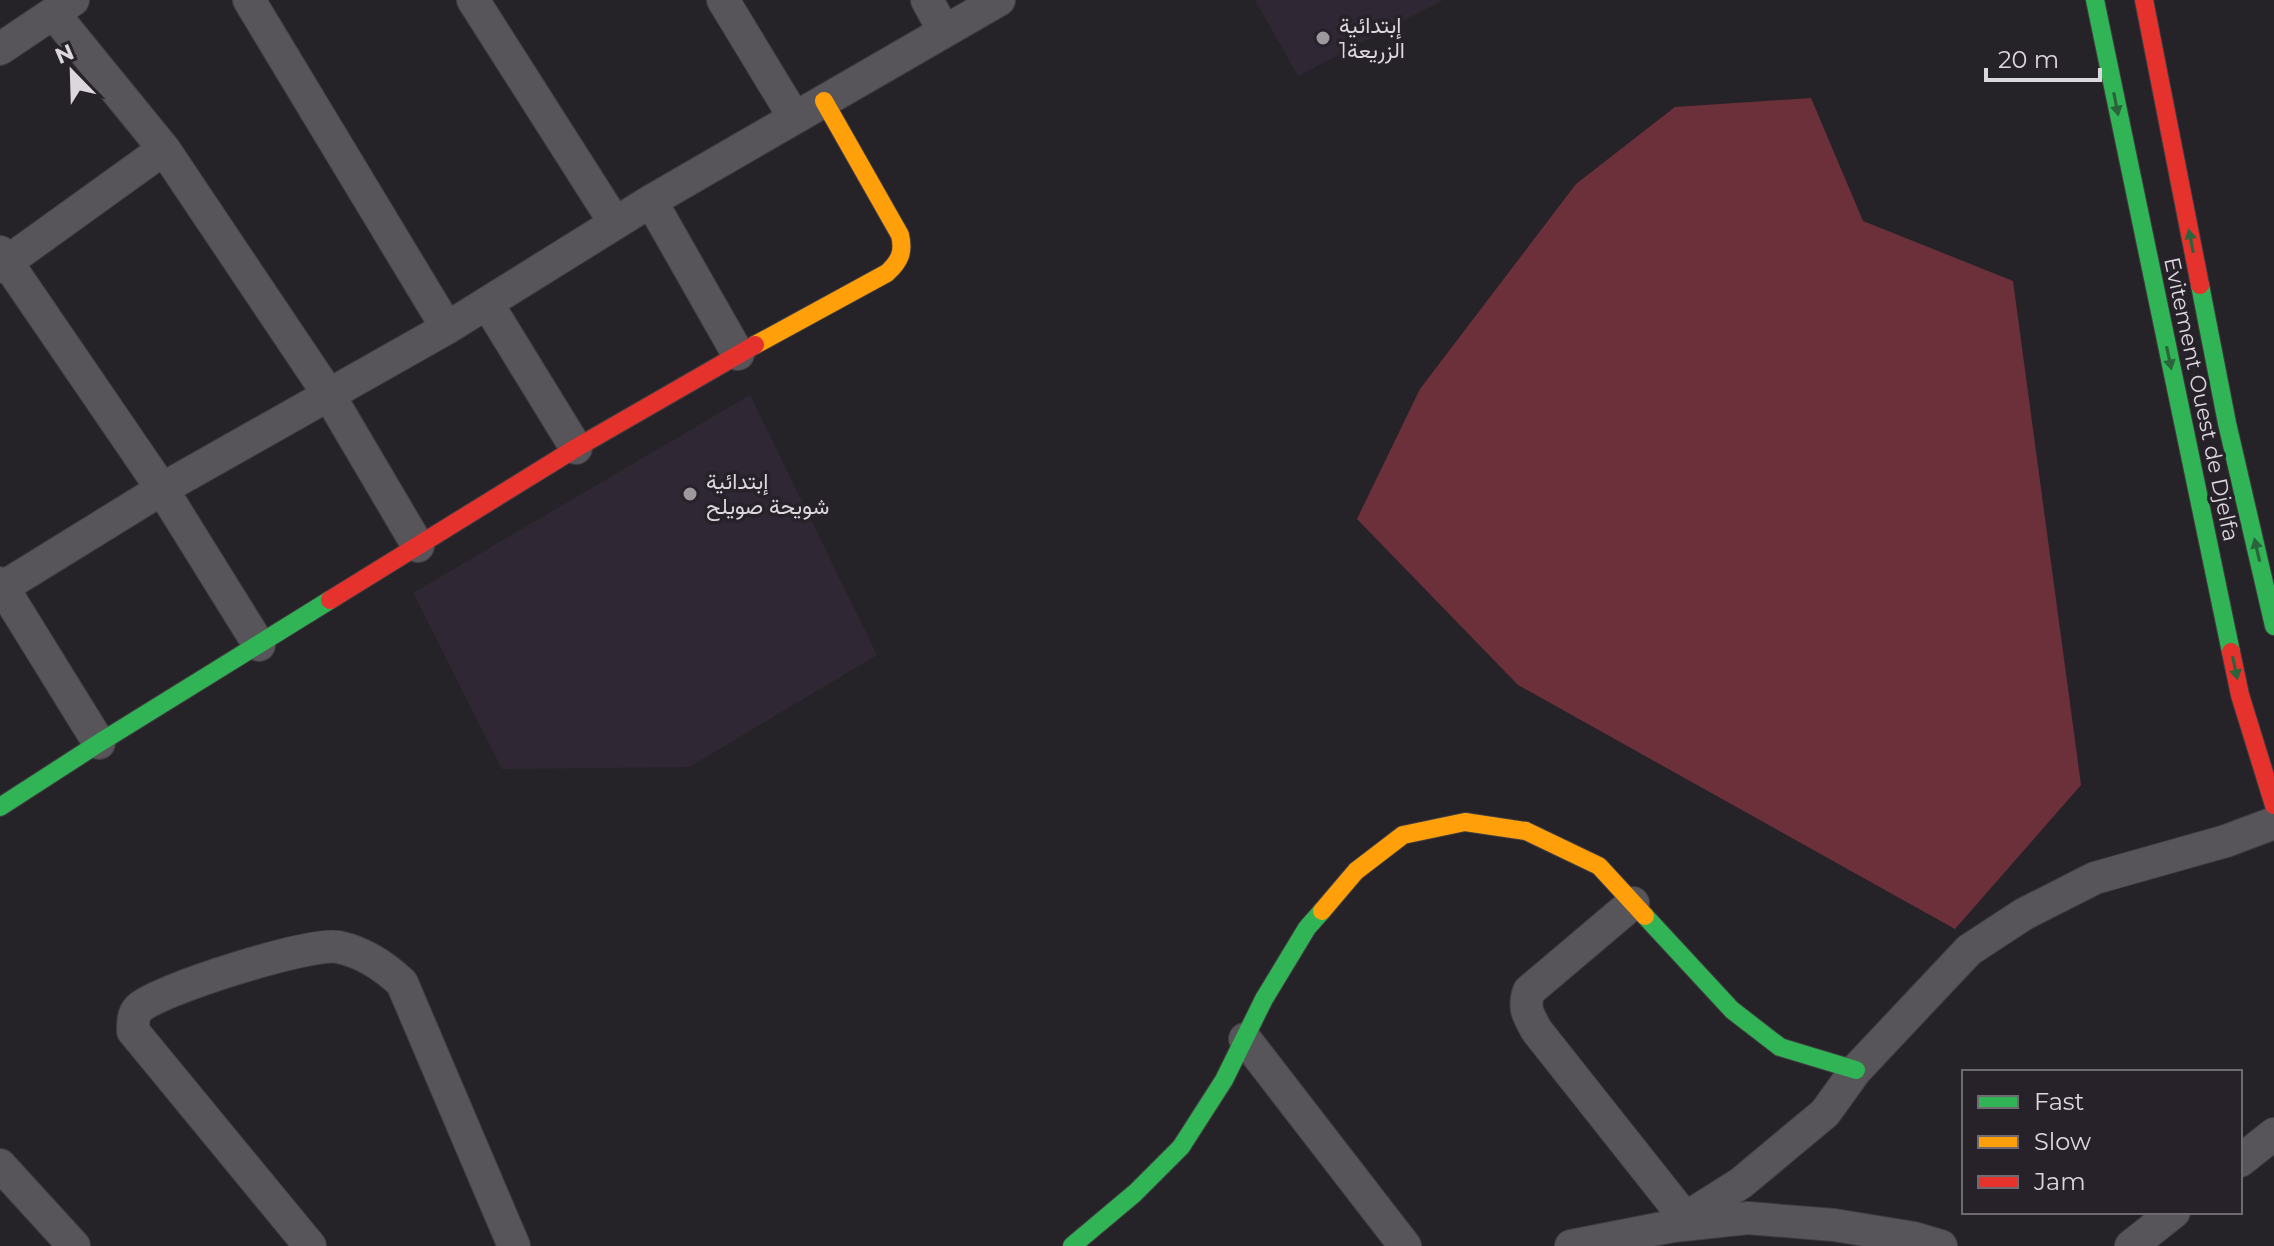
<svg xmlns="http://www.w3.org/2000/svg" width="2274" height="1246" font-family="Montserrat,Vazirmatn,sans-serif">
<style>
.built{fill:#302735}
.green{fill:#6c303b}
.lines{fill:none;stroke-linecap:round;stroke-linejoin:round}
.street-casing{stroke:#403d42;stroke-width:34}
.fast-casing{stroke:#403d42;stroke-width:20}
.slow-casing{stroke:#403d42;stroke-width:20}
.jam-casing{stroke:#403d42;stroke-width:20}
.street{stroke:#575559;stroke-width:32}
.fast{stroke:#30b455;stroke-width:18}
.slow{stroke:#ff9f0a;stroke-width:18}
.jam{stroke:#e5322d;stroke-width:18}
.oneway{fill:#2b633d}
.poi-dot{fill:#9c989e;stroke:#27212a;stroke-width:3}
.labels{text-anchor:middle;stroke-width:7;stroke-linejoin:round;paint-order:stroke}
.poi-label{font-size:22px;fill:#dbd7dd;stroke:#27212a;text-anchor:start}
.street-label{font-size:22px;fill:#dbd7dd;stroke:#27212a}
</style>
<rect width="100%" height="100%" fill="#262328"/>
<path class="built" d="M1255,0H1443L1298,76Z
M750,395L877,655L689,767L502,769L413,593Z"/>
<path class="green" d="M1811,98L1863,221L2013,281L2081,785L1955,929L1518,685L1357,519L1420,389L1576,184L1675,107Z"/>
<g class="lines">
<g class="street-casing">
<path id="street" d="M249,0L447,328
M473,0L615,223
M723,0L794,117
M927,0L944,31
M54,14L164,149L329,395L418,546
M0,49L73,0
M651,201L738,354
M0,252L162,489L259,645
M0,267L164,149
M487,303L576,448
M0,583L99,743
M0,589L162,489L447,328L651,201L999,0
M1633,903L1529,991C1523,1008 1528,1015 1537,1031L1686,1219
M1245,1039L1405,1246
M2240,1161L2274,1134
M0,1165L74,1246
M1673,1226L1741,1183L1825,1113L1856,1070L1969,950L2024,914L2095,878L2226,841L2274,823
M310,1246L133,1031C133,1022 133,1014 139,1008C160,989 310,942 338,947C363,952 384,966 402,983L514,1246
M1571,1246L1673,1226L1748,1218L1834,1225L1914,1238L1941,1246
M2131,1246L2174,1212"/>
</g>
<g class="fast-casing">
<path id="fast" d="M2095,0L2231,652
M2200,285L2227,423L2274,626
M0,807L99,743L330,600
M1645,916L1732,1010L1780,1047L1856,1070
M1072,1246L1135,1193L1181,1147L1224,1080L1264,999L1307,928L1322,911"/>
</g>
<g class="slow-casing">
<path id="slow" d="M755,345L887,273C900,261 904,252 900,235L824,101
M1322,911L1356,871L1403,835L1465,822L1526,831L1599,866L1645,916"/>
</g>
<g class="jam-casing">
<path id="jam" d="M2144,0L2200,285
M330,600L576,448L755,345
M2231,652L2240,695L2274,805"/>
</g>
<use href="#street" class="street"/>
<use href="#fast" class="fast"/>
<use href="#slow" class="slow"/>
<use href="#jam" class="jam"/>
</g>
<defs><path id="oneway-solid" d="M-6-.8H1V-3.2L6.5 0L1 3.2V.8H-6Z" transform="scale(2)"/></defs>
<g class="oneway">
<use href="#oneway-solid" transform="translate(2116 104) rotate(79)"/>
<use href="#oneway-solid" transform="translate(2191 241) rotate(-101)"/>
<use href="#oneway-solid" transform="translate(2169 358) rotate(78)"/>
<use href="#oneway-solid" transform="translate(2257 550) rotate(-103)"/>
<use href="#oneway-solid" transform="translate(2235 668) rotate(78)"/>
</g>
<g class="poi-dot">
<circle cx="1323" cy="38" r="8"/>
<circle cx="690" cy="494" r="8"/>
</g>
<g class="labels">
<g class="poi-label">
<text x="1339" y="33">إبتدائية<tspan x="1339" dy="25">الزريعة1</tspan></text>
<text x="706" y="489">إبتدائية<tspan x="706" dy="25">شويحة صويلح</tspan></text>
</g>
<g class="street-label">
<text transform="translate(2202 399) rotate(78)" y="8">Evitement Ouest de Djelfa</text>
</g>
</g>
<rect x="1962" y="1070" width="280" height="144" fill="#27212a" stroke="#6f6a72" stroke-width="2"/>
<rect x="1978" y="1096" width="40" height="12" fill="#30b455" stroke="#6f6a72" stroke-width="2"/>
<text x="2034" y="1110" font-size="24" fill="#dbd7dd">Fast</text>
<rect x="1978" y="1136" width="40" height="12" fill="#ff9f0a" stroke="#6f6a72" stroke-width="2"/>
<text x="2034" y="1150" font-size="24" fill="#dbd7dd">Slow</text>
<rect x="1978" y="1176" width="40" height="12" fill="#e5322d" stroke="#6f6a72" stroke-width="2"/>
<text x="2034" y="1190" font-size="24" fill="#dbd7dd">Jam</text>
<g transform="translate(72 72) rotate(337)" stroke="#27212a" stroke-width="6" paint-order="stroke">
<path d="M0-6L14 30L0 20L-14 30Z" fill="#dbd7dd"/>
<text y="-12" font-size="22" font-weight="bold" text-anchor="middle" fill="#dbd7dd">N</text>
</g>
<path d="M1986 68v12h114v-12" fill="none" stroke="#dbd7dd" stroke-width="4"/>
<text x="1998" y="68" font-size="24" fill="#dbd7dd" stroke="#27212a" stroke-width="6" paint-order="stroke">20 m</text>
</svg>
